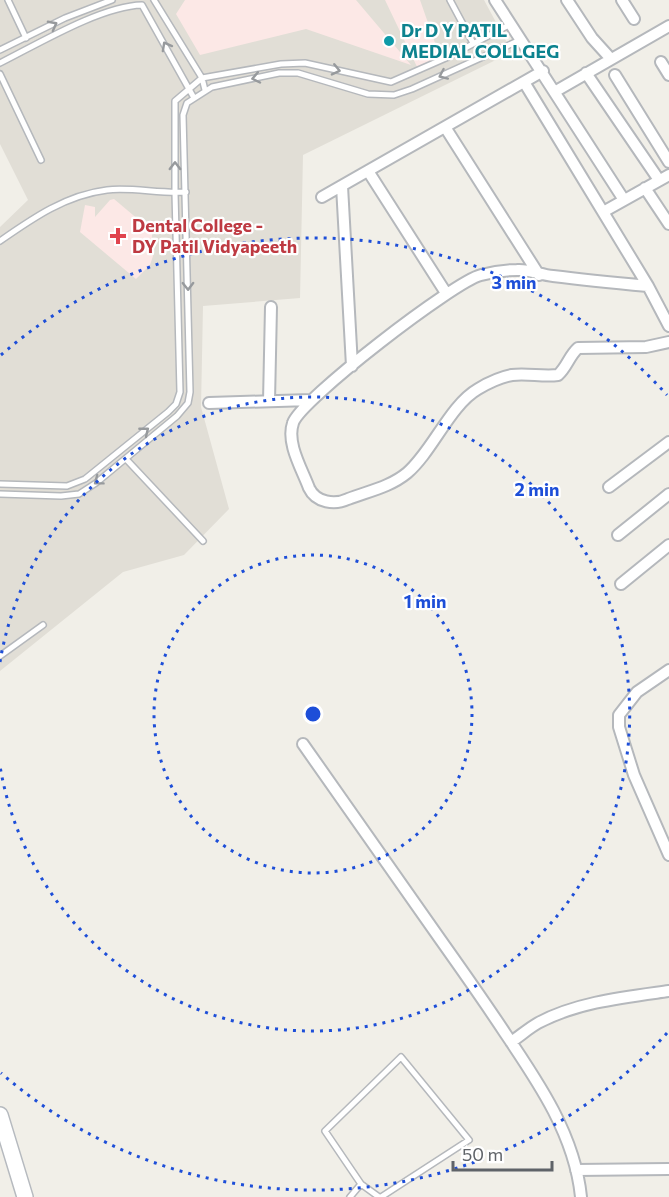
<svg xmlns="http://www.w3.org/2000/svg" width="669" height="1197" font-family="Commissioner,sans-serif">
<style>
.education{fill:#e1ded6}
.medical{fill:#fce8e6}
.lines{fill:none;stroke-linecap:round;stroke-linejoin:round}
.lane-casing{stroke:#b5b8bc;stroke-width:8}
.street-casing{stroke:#b5b8bc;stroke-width:14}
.secondary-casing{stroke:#b6babf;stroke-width:18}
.lane{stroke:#fff;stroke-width:5}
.street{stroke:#fff;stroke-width:10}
.secondary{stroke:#fff;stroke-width:15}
.oneway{stroke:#979a9d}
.ring{fill:none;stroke:#1d4ed8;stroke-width:3;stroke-dasharray:3 6}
.culture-dot{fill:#0f9aa8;stroke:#fff;stroke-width:2}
.health-dot{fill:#e0444e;stroke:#fff;stroke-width:2}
.labels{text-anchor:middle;stroke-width:4.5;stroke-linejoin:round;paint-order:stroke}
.culture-label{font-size:18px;font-weight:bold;fill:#0d838f;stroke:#fff;text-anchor:start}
.health-label{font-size:18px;font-weight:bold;fill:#be3a42;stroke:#fff;text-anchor:start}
.centre{fill:#1d4ed8;stroke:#fff;stroke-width:3}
.ring-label{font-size:18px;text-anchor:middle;font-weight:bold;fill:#1d4ed8;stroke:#fff;stroke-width:4.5;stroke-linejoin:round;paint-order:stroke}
</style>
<rect width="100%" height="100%" fill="#f1efe8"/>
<path class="education" d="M0,0H484L512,52L303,155L300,298L203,306L201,407L229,509L184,555L123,572L0,671V227L28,200L0,144Z"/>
<path class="medical" d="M185,0H356L411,65L306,29L200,55L176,14Z
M385,0H420L441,60L419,71Z
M114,199L152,231V240L148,249L154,253L150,265L136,279L80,232L85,205L95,207V217L110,200Z"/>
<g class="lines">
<g class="lane-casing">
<path id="lane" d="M8,0L26,38
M154,0L202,78L205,90
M450,0L473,43
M0,50L65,18L112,0
M0,63C38,44 101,6 142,5L194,98
M0,74L41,160
M0,241C33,218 66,195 107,190C131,187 161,194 186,192
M126,459L203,541
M0,484L67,486L85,479L168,412L176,404L180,392L175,193V101L202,78L281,64L305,63L391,82L448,57L511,24
M0,494L61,496L79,494L96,483L177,416L188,403L190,392L183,115L187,103L212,87L279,73H298L368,94L394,95L412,89L520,40
M0,656L43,625
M361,1184L379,1197
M350,1197L361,1184L325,1131L401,1057L469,1140L381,1197"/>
</g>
<g class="street-casing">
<path id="street" d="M495,0L624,200
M567,0L592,38L611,59
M622,0L634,19
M661,62L669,75
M586,73L659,180
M615,75L669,162
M524,82L648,286L669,326
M556,91L669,26
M445,127L539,275
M368,171L446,293
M342,186L352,366
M645,188L669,224
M322,197L543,71
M603,212L669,175
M648,286C616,283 585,280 553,276C541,275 529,269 517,270C506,270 492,272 481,275C455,281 300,400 293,423C286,443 302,469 309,488C316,503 335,505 348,499C369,491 390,487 407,473C432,452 450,405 478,389C488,383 501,377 512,375C527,373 543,377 558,375C567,367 569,356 578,348L646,347L669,342
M269,401L271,307
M209,403L310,400
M609,487L669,442
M618,535L669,494
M621,584L669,545
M669,670L637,692L619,715V727L634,775L669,855
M303,744C349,809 395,874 440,939C462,970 484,1001 505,1033C539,1083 575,1136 581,1197
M511,1042C520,1036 529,1028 538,1023C577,1002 626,997 669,991
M576,1170L669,1169"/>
</g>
<g class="secondary-casing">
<path id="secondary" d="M0,1115L25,1197"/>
</g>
<use href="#lane" class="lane"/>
<use href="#street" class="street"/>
<use href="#secondary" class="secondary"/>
</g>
<defs><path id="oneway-chevron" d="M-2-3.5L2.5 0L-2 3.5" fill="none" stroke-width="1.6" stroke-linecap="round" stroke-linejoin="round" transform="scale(1.5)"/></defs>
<g class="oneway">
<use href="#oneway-chevron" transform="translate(53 25) rotate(-28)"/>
<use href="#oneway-chevron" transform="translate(166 46) rotate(-119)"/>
<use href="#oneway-chevron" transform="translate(336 70) rotate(13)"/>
<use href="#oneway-chevron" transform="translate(443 75) rotate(156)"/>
<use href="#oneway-chevron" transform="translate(256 78) rotate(168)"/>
<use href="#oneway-chevron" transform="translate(175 166) rotate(-90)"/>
<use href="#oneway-chevron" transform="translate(188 286) rotate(89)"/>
<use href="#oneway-chevron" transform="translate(145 431) rotate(-39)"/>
<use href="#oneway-chevron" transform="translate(98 481) rotate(143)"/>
</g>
<g class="ring">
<circle cx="313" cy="714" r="159"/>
<path d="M0 662A317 317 0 1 1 0 766"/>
<path d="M667 1033A476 476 0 0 1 1 1073M1 355A476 476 0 0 1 667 395"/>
</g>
<circle class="culture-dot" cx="389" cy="41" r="6"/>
<path class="health-dot" d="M115 227h6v6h6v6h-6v6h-6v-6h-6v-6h6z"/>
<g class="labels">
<g class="culture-label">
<text x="401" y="37">Dr D Y PATIL<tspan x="401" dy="21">MEDIAL COLLGEG</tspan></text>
</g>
<g class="health-label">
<text x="132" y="232">Dental College -<tspan x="132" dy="21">DY Patil Vidyapeeth</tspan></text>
</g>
</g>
<circle cx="313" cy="714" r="9" class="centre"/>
<g class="ring-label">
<text x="514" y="289">3 min</text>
<text x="537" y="496">2 min</text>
<text x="425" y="608">1 min</text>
</g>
<path d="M453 1161v9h99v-9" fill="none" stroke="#5f6368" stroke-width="3"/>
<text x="462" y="1161" font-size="18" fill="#5f6368" stroke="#ffffff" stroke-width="4.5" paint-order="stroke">50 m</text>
</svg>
